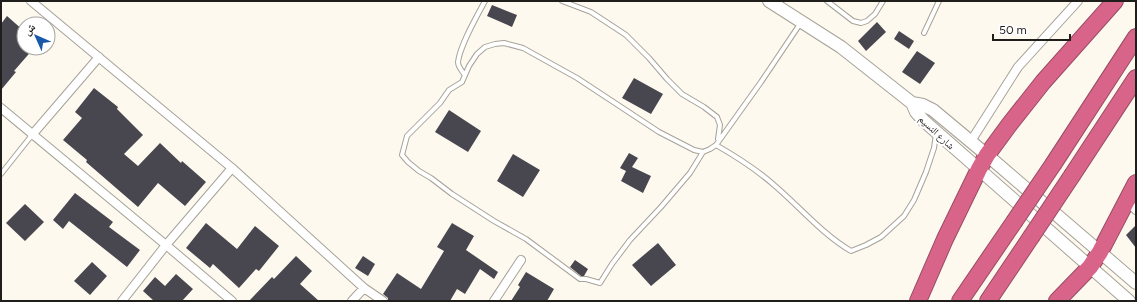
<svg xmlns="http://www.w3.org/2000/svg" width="1137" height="302" font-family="Figtree,'Noto Naskh Arabic',sans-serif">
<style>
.building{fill:#48474f}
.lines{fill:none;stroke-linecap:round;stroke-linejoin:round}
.lane-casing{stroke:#a6a298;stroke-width:6}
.street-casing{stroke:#a6a298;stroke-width:10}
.secondary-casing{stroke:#a6a298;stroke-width:14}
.highway-casing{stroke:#984c63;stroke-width:18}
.lane{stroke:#fff;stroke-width:4}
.street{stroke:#fff;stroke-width:8}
.secondary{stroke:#fff;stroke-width:12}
.highway{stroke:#d9648a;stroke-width:16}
.highway-bridge-casing{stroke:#984c63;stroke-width:18;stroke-linecap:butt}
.highway-bridge{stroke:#d9648a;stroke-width:16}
.labels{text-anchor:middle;stroke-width:4;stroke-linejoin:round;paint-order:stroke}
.street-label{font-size:10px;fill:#201e1a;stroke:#fff}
</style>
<rect width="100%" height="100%" fill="#fef9ef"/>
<path class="building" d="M492,5L517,15L512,27L487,16Z
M7,16L24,31V48H34L14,71L16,72L1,90V24Z
M877,22L886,32L866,51L858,41Z
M899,31L914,41L909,49L894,39Z
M917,51L935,63L920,84L902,72Z
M634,78L663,94L651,114L622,98Z
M94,88L118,107L117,109L143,135L124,154L138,166L160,143L181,163L182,161L206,182L185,206L158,183L138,207L86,162L87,160L63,140L82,118L75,112Z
M449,110L481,131L468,152L435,132Z
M629,153L638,158L632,167L651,176L643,193L621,181L626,171L620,168Z
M513,154L540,170L523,197L497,181Z
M75,193L113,222L109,227L140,250L127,267L69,221L63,229L53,220Z
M25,204L44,222L25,241L6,223Z
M206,223L237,249L255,226L279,246L259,271L256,269L239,288L213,264L210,268L186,248Z
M452,223L474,236L466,250L498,272L494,279L480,269L465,294L457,289L450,301H388V298L383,294L397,273L421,289L444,251L437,247Z
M1136,225V248L1126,235Z
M658,243L676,265L651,286L632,265Z
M296,256L312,271L300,284L319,301H249L272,277L274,279Z
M363,256L375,264L368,276L355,268Z
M575,260L588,269L584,276H581L570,267Z
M92,262L107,276L90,295L74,281Z
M526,272L554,289L547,301H511L520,287L518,285Z
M176,274L193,289L182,301H154L143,291L155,277L165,286Z"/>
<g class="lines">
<g class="lane-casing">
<path id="lane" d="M562,1L591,12L626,35L649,58L667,79L682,94L704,107L717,117L720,125L718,139
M827,1L853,21L861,23L867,21L875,14L883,1
M924,33L939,1
M465,75C462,71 458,67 458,62C460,45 477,16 485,1
M716,145C737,157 756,169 774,185C800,207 822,234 851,251L866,245L881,237L904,216L914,200L926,172L934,148L936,134
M703,152L690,173L661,207L630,240L612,264L600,283L586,279H580L526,239L494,221L452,194L431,178L419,171L408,162L402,155L407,136L440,103L449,90L462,82L469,66L477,54L485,47L495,44L504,43L523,48L577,78L659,132L694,150L703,152L710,149L716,145L761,82L800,24
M1,174L32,135"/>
</g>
<g class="street-casing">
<path id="street" d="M31,1L232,168L364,288L383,301
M1,108L166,245L232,301
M32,135L99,57
M971,141L1018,67L1078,1
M1126,201L1136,210
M122,301L166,245L232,168
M352,301L364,288
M494,301L521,260"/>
</g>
<g class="secondary-casing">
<path id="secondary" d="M769,1L841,47L912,103L923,105L933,110L987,155L1136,283
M912,103L916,112L924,121L1129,301"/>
</g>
<g class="highway-casing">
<path id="highway" d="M1054,163L1136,37
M1073,174L1136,78
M918,301L945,239L979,169L987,155L1009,125L1043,82L1115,1
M960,301L1014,222
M988,301L1031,237
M1057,301L1090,267L1100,252L1136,183"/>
</g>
<use href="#lane" class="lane"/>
<use href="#street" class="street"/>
<use href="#secondary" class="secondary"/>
<use href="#highway" class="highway"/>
<g class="highway-bridge-casing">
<path id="highway-bridge" d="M1014,222L1054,163
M1031,237L1073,174"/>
</g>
<use href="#highway-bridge" class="highway-bridge"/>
</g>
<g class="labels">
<g class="street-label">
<text transform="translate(937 132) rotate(43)" y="4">شارع النسيم</text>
</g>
</g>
<rect width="1137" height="302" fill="none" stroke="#201e1a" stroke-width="4"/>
<g transform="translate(36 36) rotate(315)"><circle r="19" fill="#ffffff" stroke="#a6a5a3"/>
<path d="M0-3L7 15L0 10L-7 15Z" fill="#1959aa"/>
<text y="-6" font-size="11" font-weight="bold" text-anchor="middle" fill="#201e1a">ش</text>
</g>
<path d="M993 34v6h77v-6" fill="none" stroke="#201e1a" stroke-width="2"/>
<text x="999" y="34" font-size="12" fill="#201e1a" stroke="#ffffff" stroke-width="3" paint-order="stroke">50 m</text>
</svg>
